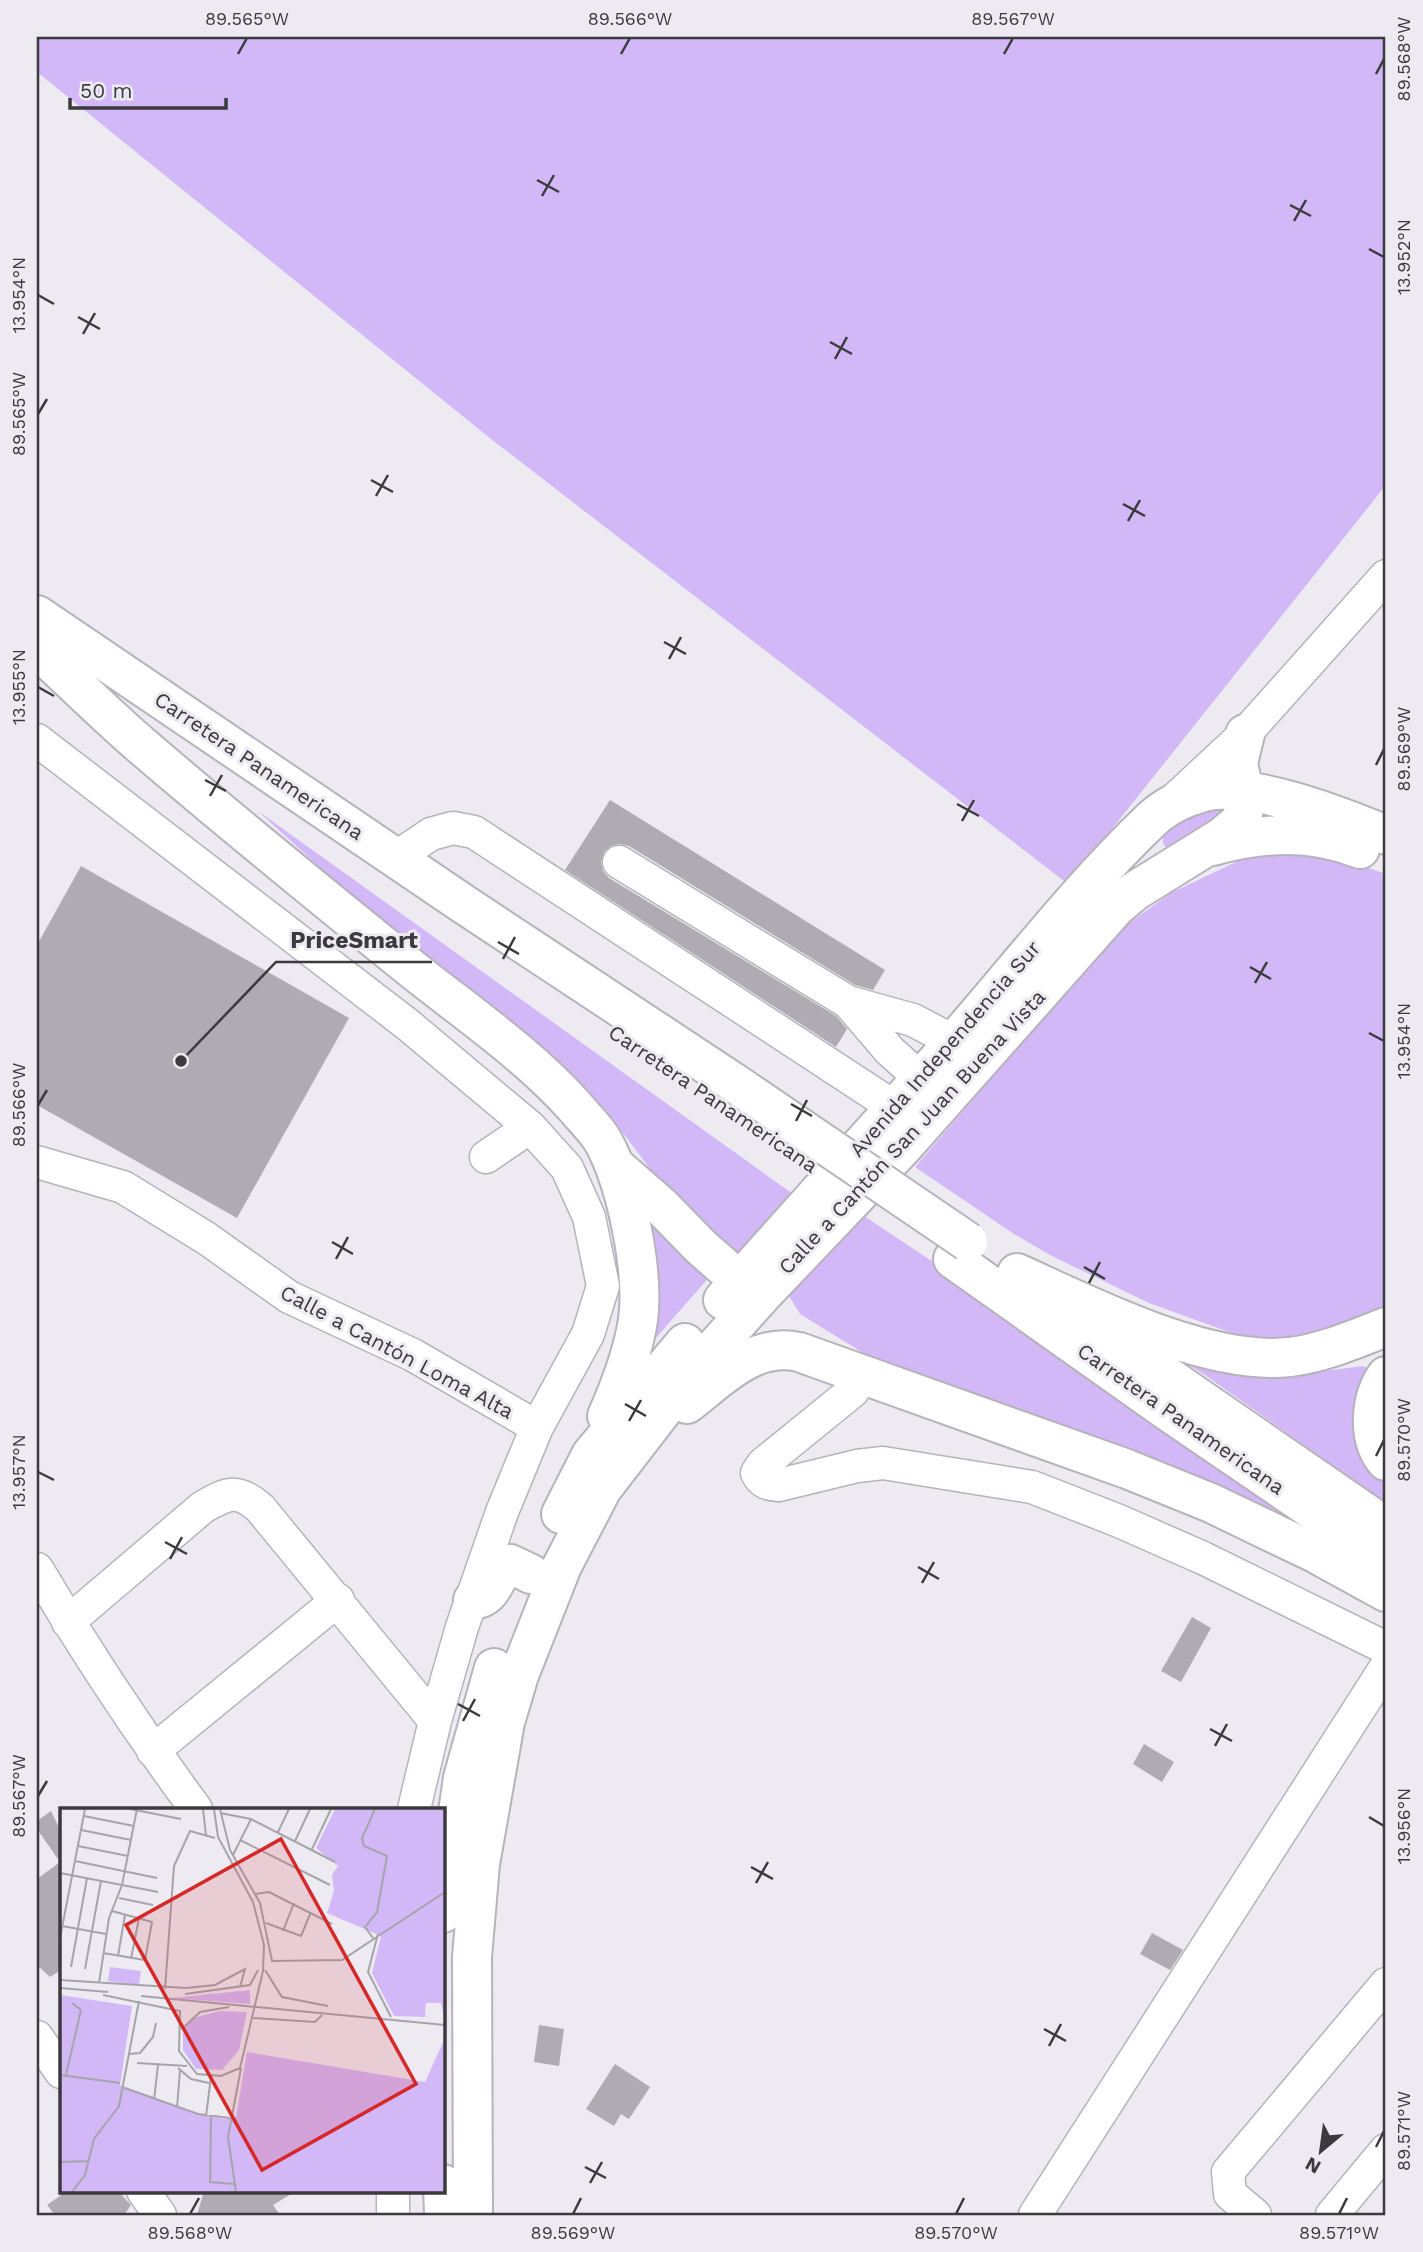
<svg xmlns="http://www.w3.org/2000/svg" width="1423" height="2252" font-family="'Work Sans',sans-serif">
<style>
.green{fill:#d2b8f7}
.building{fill:#aeabb3}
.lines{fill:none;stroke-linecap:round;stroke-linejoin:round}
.minor-casing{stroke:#b6b3bb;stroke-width:35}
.highway-casing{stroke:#b6b3bb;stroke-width:42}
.minor{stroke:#fff;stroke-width:32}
.highway{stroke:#fff;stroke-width:38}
.highway-bridge-casing{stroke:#b6b3bb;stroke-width:42;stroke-linecap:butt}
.highway-bridge{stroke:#fff;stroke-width:38}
.ticks{fill:none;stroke:#3b3a3d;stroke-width:2.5}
.labels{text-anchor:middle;stroke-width:6;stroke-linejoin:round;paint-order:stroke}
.street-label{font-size:21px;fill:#3b3a3d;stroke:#edeaf2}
.inset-road{fill:none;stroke:#a6a4aa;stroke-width:2}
.view{fill:#d62828;fill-opacity:0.15;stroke:#d62828;stroke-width:3.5}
.inset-edge{fill:none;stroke:#3b3a3d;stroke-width:3.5}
.leader{fill:none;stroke:#3b3a3d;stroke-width:2.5}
.callout-dot{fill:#3b3a3d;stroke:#edeaf2;stroke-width:2.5}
.callout-label{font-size:23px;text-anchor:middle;font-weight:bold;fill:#3b3a3d;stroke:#edeaf2;stroke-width:6;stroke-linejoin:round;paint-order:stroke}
.neatline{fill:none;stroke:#3b3a3d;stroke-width:2.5}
.ticks-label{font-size:18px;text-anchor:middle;fill:#3b3a3d}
</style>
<rect width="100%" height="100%" fill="#edeaf2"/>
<path class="green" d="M37,37H1386V485L1068,884L491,439L37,72Z
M1203,798L1234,811L1170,852C1161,844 1162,838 1164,827Z
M258,811L797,1197L742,1262L657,1178L605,1109L398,939Z
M1280,854C1323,854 1346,860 1386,874V1310L1334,1332L1271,1341L1229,1332L1149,1303L1050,1255L1014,1234L915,1167L1119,930L1171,893L1240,860Z
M649,1214L711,1275L641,1355Z
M861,1214L1383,1561L873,1359L800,1314L786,1291Z
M1144,1338L1302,1374L1363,1366L1374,1372L1375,1470L1386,1481V1503L1205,1375Z"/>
<path class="building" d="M610,800L885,970L873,990L855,985L629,846L619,844L611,846L604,852L601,862L603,871L609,878L836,1016L847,1029L836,1047L565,870Z
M81,866L349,1018L237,1218L37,1105V945Z
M1192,1617L1211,1628L1181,1682L1161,1671Z
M1144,1744L1174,1762L1162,1782L1133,1764Z
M51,1811L61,1832V1970L50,1977L37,1965V1879L60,1862L37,1829V1821Z
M1152,1933L1183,1950L1170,1970L1140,1954Z
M539,2025L564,2029L559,2066L534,2062Z
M615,2064L650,2087L629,2119L621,2114L614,2126L586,2109Z
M67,2191H118L131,2205L124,2215H55L47,2205Z
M204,2191H296L273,2205L280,2215H197Z"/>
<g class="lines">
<g class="minor-casing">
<path id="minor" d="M37,740L407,1024L530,1127L486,1157
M1173,801L1245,734L1386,576
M395,858L431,834L453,828L474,832L894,1107
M619,862L848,1002L913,1020L953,1041
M848,1002L890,1051L921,1079
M37,1162L123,1187L206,1238L289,1297L413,1355L537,1427
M862,1373L853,1391L763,1464L757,1473C762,1483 768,1484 779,1485L857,1466L883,1463L1032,1487L1119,1521L1203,1558L1386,1648
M37,1569C86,1652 139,1732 196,1809
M68,1622L203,1507C228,1493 237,1488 260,1508L435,1721
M153,1751L338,1600
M414,1809L435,1721L462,1627L502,1512L537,1427L588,1334L603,1286L589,1217L567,1168L530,1127
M37,2037L61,2072
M143,2191L160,2215
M393,2191V2215
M1035,2215L1386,1667
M1255,2215L1230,2194L1228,2172L1386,1984
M1332,2215L1386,2150"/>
</g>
<g class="highway-casing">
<path id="highway" d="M37,615L465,905L733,1082
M37,649C72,681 106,715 142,746C228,820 318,893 407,965C464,1011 527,1053 576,1108C585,1119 596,1129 603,1141C627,1185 646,1277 637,1326C631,1358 620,1387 607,1416
M1213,846C1263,832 1311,830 1360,849
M614,1165L661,1206L701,1247L733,1275L740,1278L767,1279
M953,1259L1166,1410L1386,1560
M1017,1273C1092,1307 1207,1366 1290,1357C1323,1353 1355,1339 1386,1327
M1048,1294L1386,1527
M723,1300C788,1226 854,1153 920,1080C999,994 1068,899 1152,819C1166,806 1186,797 1204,792C1248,780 1343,817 1386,835
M1386,1376C1370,1399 1367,1439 1386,1461
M687,1404C721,1378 753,1342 799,1352L1127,1469L1211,1503L1317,1554L1386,1592
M561,1514L591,1455L685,1343
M473,1600C496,1598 493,1574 510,1564L531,1574
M443,1913L463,1778L494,1668
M443,2184L444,2215
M473,2215L472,1957L480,1864L505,1722L519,1675L562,1566L602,1489L690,1375L762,1295L903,1147L1116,907L1135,891L1222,837L1241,821L1246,801L1238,763L1245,734"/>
</g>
<use href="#minor" class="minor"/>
<use href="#highway" class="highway"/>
<g class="highway-bridge-casing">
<path id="highway-bridge" d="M733,1082L968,1242"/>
</g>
<use href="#highway-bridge" class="highway-bridge"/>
</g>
<path class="ticks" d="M238,54L247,38M621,54L630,38M1004,54L1013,38M1376,74L1384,59M537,180L559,192M542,196L554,175M1290,205L1311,216M1294,221L1306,200M1369,249L1384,257M38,295L54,304M78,317L100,329M83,334L95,313M830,342L852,354M835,359L847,337M38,414L47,399M371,480L393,492M376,496L388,475M1123,504L1145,516M1128,521L1140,500M664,642L686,654M669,659L681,637M38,687L54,696M1376,765L1384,749M205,780L226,791M210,796L222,775M957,804L979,816M962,821L974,800M498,942L519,954M503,959L515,937M1250,967L1271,979M1255,983L1267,962M1369,1033L1384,1041M791,1104L812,1116M38,1105L47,1090M796,1121L807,1100M332,1242L353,1254M336,1259L348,1237M1084,1267L1105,1279M1089,1283L1100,1262M625,1404L646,1416M629,1421L641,1400M1376,1456L1384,1440M38,1472L54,1480M165,1542L187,1554M170,1559L182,1537M918,1567L939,1579M922,1583L934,1562M458,1704L480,1716M463,1721L475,1699M1210,1729L1232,1741M1215,1746L1227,1724M38,1796L47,1781M1369,1817L1384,1826M751,1867L773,1879M756,1883L768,1862M1044,2029L1066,2041M1049,2046L1061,2024M1376,2147L1384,2131M585,2167L606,2178M590,2183L602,2162M190,2214L199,2198M573,2214L581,2198M956,2214L964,2198M1339,2214L1347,2198"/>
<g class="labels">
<g class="street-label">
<text transform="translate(259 766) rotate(34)" y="7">Carretera Panamericana</text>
<text transform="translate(945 1049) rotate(-49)" y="7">Avenida Independencia Sur</text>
<text transform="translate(713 1099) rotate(34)" y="7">Carretera Panamericana</text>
<text transform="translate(912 1132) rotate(-47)" y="7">Calle a Cantón San Juan Buena Vista</text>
<text transform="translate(397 1352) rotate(28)" y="7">Calle a Cantón Loma Alta</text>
<text transform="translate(1181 1419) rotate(35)" y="7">Carretera Panamericana</text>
</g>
</g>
<g transform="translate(60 1808)">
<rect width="385" height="385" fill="#edeaf2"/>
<path d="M275,1H385V215L381,195H366L365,209L334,208L312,165L321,128L267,105L274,83L272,67L278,58L256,40ZM50,159L81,163L79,177L48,173ZM190,182V196L112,190ZM0,187L72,198L60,277L135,306L165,311L176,309L187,244L365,274L385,230V384H0ZM160,203L187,204L179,242L162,262L136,261L123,242V223L133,210Z" fill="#d2b8f7"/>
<path class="inset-road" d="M70,1L121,11M143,1L146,27M160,1L170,42L200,95L212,153L282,152L385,84M160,5L191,11L275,54M24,8L74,18M21,22L71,32M218,24L229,1M180,32L270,77M235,33L250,1M18,38L68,48M252,41L271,1M173,47L191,11M15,53L97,70M0,65L98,84M195,86L209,84L272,116M59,90L93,97M206,115L241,128L251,104M2,118L46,126M223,123L234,95M318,126L308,164L331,209M0,130L25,1M313,130L305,119L317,104L327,48L304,38L302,30L315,1M43,145L85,152L92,114L52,103M58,148L65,107M71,151L79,110M11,159L27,70M25,161L41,73M205,162L222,189L268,198M0,172L126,180L155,177L185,161L180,179M39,175L49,110L62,77L77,1M0,180L48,184M105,181L114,58L130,23L155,30M125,186L190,177L198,162M43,187L120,203L119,243L137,266L161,268L180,260L203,163L204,137L193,94L158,29L154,1M81,188L385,217M193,210L255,214L262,207M123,220L140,204L169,199M69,246L80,245L93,229L96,215M77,255L127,258M118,260L131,271L149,275M0,267L60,275M6,267L21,202L12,195M62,279L138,306L170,310M94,292L98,257M117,300L120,262M146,308L151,269M151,309L150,374L175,376M0,354L29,353M12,384L25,367L34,331L59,298L79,193M176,384L168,329L181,260"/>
<path class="view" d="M221,31L356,276L202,362L66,117Z"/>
<rect width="385" height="385" class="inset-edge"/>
</g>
<path class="leader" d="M181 1061L276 962H432"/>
<circle class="callout-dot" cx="181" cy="1061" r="7"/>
<g class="callout-label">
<text x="354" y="948">PriceSmart</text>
</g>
<rect width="1423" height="2252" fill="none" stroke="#edeaf2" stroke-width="77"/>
<g transform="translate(1321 2151) rotate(209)" stroke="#edeaf2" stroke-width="5" paint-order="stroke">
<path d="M0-5L12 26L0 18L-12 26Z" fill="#3b3a3d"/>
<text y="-10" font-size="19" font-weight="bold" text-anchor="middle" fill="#3b3a3d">N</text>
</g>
<path d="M70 98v10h156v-10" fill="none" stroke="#3b3a3d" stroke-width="3.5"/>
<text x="80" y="98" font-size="21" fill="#3b3a3d" stroke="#edeaf2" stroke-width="5" paint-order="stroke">50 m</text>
<rect x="38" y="38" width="1346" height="2176" class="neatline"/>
<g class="ticks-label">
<text x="247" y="25">89.565°W</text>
<text x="630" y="25">89.566°W</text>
<text x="1013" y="25">89.567°W</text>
<text transform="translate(1404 59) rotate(-90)" y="6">89.568°W</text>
<text transform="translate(1404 257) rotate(-90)" y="6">13.952°N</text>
<text transform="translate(19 295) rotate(-90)" y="6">13.954°N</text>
<text transform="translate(19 414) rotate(-90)" y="6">89.565°W</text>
<text transform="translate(19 687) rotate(-90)" y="6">13.955°N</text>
<text transform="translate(1404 749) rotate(-90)" y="6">89.569°W</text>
<text transform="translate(1404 1041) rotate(-90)" y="6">13.954°N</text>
<text transform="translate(19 1105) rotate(-90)" y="6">89.566°W</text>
<text transform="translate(1404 1440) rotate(-90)" y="6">89.570°W</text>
<text transform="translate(19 1472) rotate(-90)" y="6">13.957°N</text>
<text transform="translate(19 1796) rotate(-90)" y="6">89.567°W</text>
<text transform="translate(1404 1826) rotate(-90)" y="6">13.956°N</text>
<text transform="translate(1404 2131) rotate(-90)" y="6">89.571°W</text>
<text x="190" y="2239">89.568°W</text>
<text x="573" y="2239">89.569°W</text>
<text x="956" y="2239">89.570°W</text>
<text x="1339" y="2239">89.571°W</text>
</g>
</svg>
